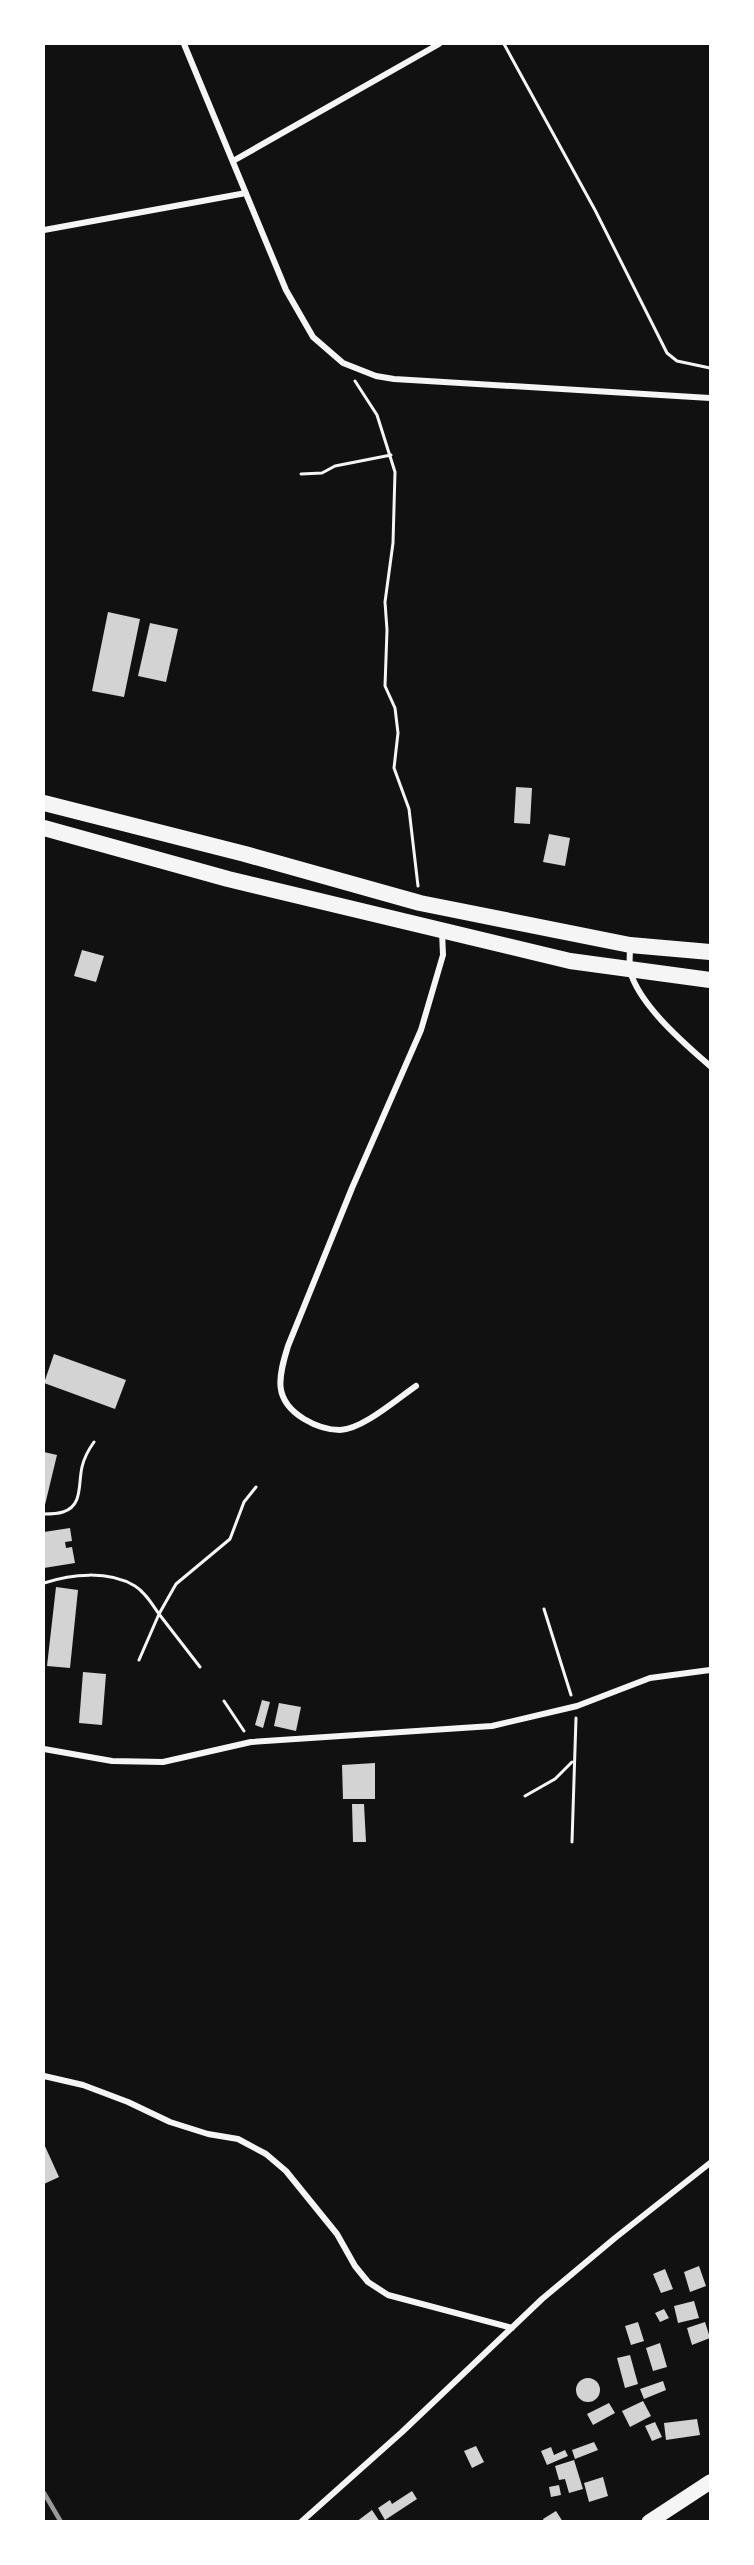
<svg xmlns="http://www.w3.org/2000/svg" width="754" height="2565" font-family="Commissioner,sans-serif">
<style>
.building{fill:#d3d3d3}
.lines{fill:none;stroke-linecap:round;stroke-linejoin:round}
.path{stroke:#f5f5f5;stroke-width:3}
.minor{stroke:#f5f5f5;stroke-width:6}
.primary{stroke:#f5f5f5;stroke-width:15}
.trunk{stroke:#f5f5f5;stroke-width:16}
.rail{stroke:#9a9a9a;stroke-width:4.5}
</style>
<rect width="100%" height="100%" fill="#111"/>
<path class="building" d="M108,612L140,619L124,697L92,691Z
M150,623L178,629L166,682L138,676Z
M516,787L532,788L530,824L514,823Z
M549,834L570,838L565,866L543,862Z
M82,950L104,956L96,982L74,976Z
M54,1354L126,1380L115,1409L44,1383Z
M44,1452L57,1455L44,1509Z
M70,1528L72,1541L65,1542L66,1548L72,1547L75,1563L44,1568V1532Z
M56,1587L78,1590L70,1668L47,1666Z
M83,1672L106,1674L102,1725L79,1723Z
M262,1700L270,1702L263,1728L255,1725Z
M279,1703L301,1707L296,1731L274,1726Z
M375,1763V1799H343L342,1765Z
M352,1804H364L366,1842H353Z
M44,2144L59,2177L44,2184Z
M699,2266L706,2286L690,2292L684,2272Z
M665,2269L673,2289L661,2293L653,2274Z
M694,2301L699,2318L678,2323L674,2306Z
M664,2309L669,2318L660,2322L655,2313Z
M638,2322L644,2341L631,2345L625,2326Z
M705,2322L710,2338L692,2345L687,2328Z
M660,2343L667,2367L653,2371L646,2348Z
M630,2355L638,2384L625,2388L617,2358Z
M576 2390a12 12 0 1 1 24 0a12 12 0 1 1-24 0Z
M663,2381L666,2390L644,2399L640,2389Z
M643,2401L651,2416L630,2427L622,2411Z
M609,2403L615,2413L593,2425L587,2414Z
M697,2419L700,2435L666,2440L664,2423Z
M655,2422L662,2437L652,2441L645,2426Z
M594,2442L598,2450L575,2459L572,2450Z
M476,2446L484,2462L472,2468L464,2451Z
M551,2447L554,2455L565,2450L568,2456L547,2465L541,2451Z
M574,2460L583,2489L569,2493L565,2479L559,2480L555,2466Z
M603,2477L608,2496L589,2502L584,2483Z
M559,2485L561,2495L551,2497L549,2487Z
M412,2491L417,2499L385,2520L378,2508L390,2500L392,2504Z
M372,2510L380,2522H356Z
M556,2511L563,2522H544L543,2519Z"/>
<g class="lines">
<path class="path" d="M504,44L595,210L667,353L677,361L710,368
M355,381L377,415L395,472L393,543L385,602L387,630L385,686L395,708L398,733L394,768L409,809L418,886
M301,474L322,473L335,466L391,455
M44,1514C49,1514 57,1514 63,1512C83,1506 78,1484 82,1467C84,1458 89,1449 94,1442
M44,1583C71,1574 108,1570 135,1586C145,1592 152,1604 159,1614L139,1660
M544,1609L571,1695
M200,1667L159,1614L176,1584L230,1539L244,1502L256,1487
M224,1701L244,1731
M525,1796L555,1779L572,1762
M572,1842L576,1718"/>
<path class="minor" d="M184,44L286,290L313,337L343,363L376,376L394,379L710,398
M233,161L439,44
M44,230L246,193
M630,947C630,955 629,964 630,971C640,1006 684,1043 710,1066
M416,1386C397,1399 363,1429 340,1430C328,1430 314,1425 304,1419C273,1400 278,1378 288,1346L352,1188L421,1030L443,955L442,931
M44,1749L112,1761L163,1762L251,1742L492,1726L577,1706L650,1678L710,1670
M44,2076L83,2085L128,2102L170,2122L208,2134L238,2139L266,2154L286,2171L337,2234L355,2266L368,2282L388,2295L512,2328
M301,2522L402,2432L542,2299L615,2238L710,2163"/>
<path class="primary" d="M649,2522L710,2482"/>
<path class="trunk" d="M44,803L245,854L420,903L630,945L710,952
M44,828L228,879L570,961L710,980"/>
<path class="rail" d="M44,2493L61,2522"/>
</g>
<rect width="754" height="2565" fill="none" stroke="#ffffff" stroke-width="90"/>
</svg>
